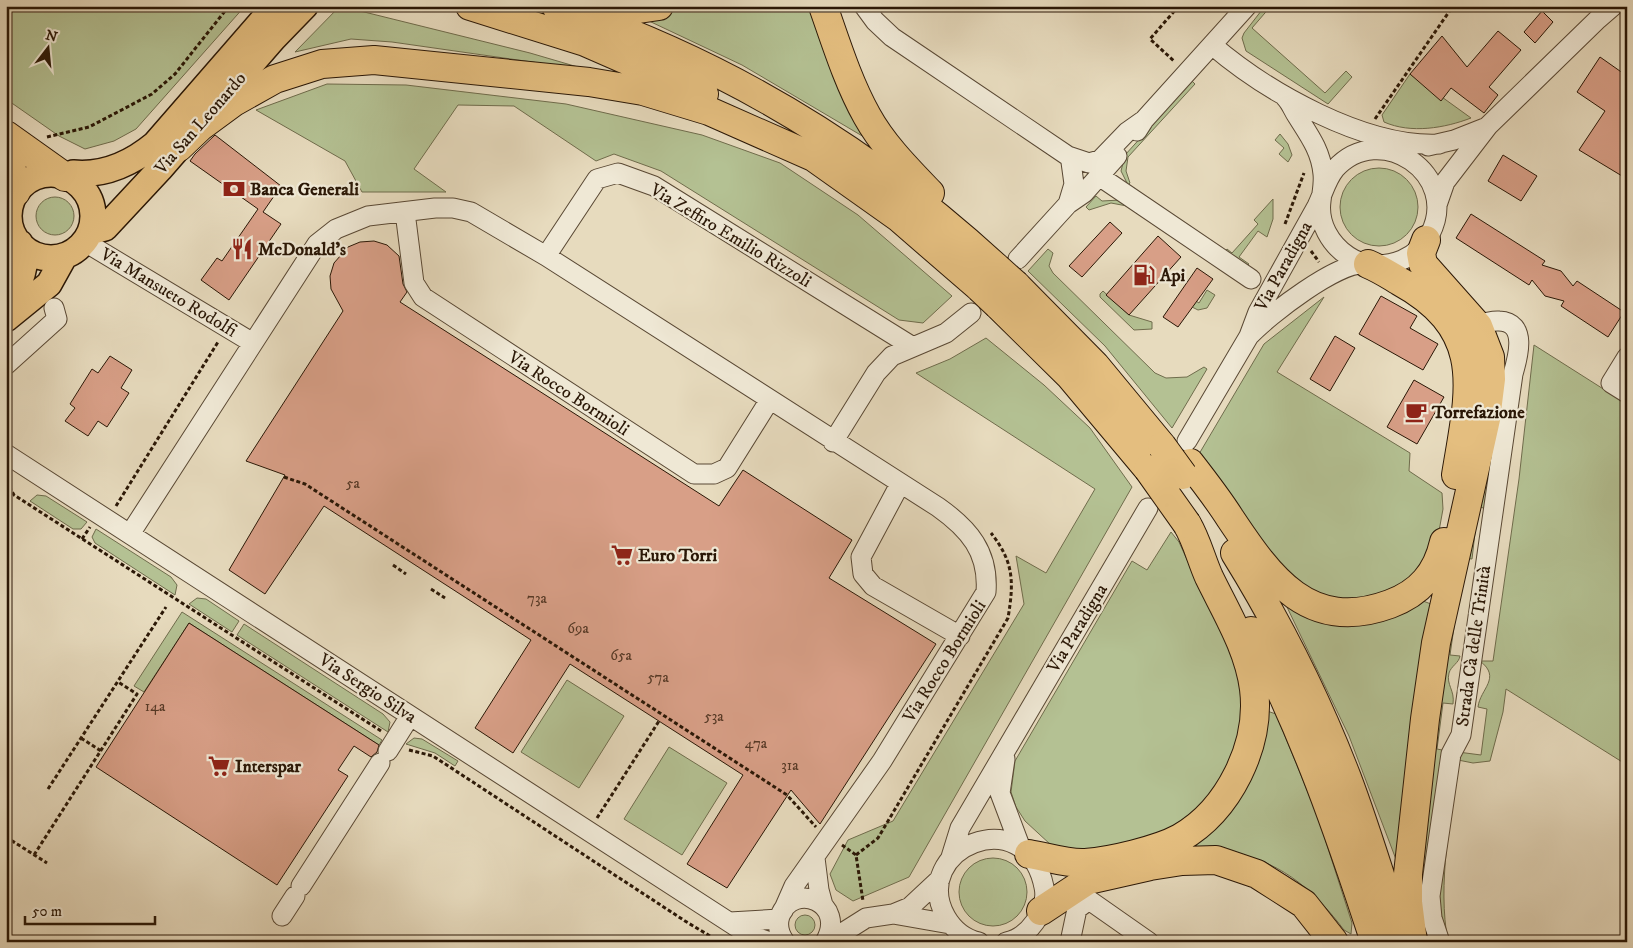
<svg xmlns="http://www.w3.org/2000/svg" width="1633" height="948" font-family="'IM FELL DW Pica',serif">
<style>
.green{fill:#b4c193;stroke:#6f6c4c}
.building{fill:#d89f87;stroke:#2a1706}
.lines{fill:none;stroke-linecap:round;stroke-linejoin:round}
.minor-casing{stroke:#594834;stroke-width:21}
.major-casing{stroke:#2a1706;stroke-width:28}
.highway-casing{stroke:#2a1706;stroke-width:30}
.path{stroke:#2a1706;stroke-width:3;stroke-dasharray:4 2.5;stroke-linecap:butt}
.minor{stroke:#efe8d5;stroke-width:19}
.major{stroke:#e4be7f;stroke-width:25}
.highway{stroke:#e4be7f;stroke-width:28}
.highway-bridge-casing{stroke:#2a1706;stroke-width:30;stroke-linecap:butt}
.highway-bridge{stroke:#e4be7f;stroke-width:28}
.labels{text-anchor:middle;stroke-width:4.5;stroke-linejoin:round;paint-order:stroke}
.number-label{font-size:15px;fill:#563926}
.street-label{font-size:18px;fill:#2a1706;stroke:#efe8d5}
.poi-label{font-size:18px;font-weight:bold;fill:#2a1706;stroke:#efe8d5;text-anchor:start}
</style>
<rect width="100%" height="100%" fill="#e7dbbe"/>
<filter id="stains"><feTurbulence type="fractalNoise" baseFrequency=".004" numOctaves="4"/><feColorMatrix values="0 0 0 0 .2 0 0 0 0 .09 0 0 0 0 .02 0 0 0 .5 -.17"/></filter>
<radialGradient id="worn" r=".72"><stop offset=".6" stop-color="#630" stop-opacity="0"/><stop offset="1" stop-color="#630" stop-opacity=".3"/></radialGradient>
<path class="green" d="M6,6H245L136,129L114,141L85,149L59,136L6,99Z
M340,6L530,53L588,70L392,42L351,39L295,52Z
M682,6H814L864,137L742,65L649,21Z
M1265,6H1271L1252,28L1325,93L1346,71L1352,77L1328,104L1246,51L1242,38L1244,33Z
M1410,74L1471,118C1445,128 1411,134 1384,122L1382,115Z
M1192,81L1195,84L1128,157L1126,171L1130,183L1128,185L1121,171L1125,155Z
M327,84L406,85L566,104L702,135L780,163L858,215L952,296L923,323L899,320L661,171L614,154L596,161L514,106L458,105L414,169L446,192H362L345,161L256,110Z
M1280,134L1288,144L1292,155L1288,162L1279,154L1284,148L1275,140Z
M1340 207a39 39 0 1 1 78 0a39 39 0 1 1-78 0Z
M1096,196L1102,201L1120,200L1127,206L1111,203L1089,210L1086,207Z
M36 216a19 19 0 1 1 38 0a19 19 0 1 1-38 0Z
M1273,199V219L1267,237L1258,231L1239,257L1249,264L1246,267L1225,252L1227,249L1232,253L1258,224L1254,220Z
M1048,249L1053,253L1049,266L1053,273L1155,373L1166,378L1187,377L1204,367L1207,369L1172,428L1105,346L1028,271Z
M1207,290L1215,295L1207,308L1198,310L1192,307L1196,301L1199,303Z
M1103,291L1129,315L1152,322V329L1134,330L1100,297V294Z
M1324,297L1277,372L1410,453L1409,471L1442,493L1443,509L1437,542L1418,579L1358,605L1299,591L1199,454L1264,344Z
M986,338L1044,385L1090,428L1132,487L909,877L853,901L836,890L830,874L848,840L893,821L1024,604L1016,556L1046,573L1095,489L916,373L950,359Z
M1534,345L1627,404V765L1506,689L1503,712L1490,761L1473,763L1458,760C1451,819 1437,883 1448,942L1435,920L1458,752L1481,755L1487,709L1478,707C1480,689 1502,678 1480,661H1493L1519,479Z
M1483,467L1490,469L1484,508L1478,507L1472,559L1464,558L1450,655L1460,656C1459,663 1451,666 1449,673C1446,685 1455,690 1453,704L1443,703L1437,749L1447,751L1426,896L1428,918L1435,942H1421C1412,887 1418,834 1424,780C1435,671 1455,572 1483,467Z
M37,495L46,496L87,522L81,529H73L30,501Z
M96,529L171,577L177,585L175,595L95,543L92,537Z
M1171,532L1179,542L1199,586L1222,622L1246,698L1231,769L1180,829L1089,854L1051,845L1025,821L1016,807L1011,792L1015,761L1132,561L1147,570Z
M197,598L206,599L239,621L232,632L189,604Z
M1423,601L1431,604L1397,862L1349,736L1286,605Z
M182,612L382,740L379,745L189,623L144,692L134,686Z
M244,624L383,714L390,722L388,732L237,635Z
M567,680L624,716L579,788L521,752Z
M1267,711L1276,714L1318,817L1352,923L1351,934L1344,930C1317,894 1284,863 1237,854C1222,851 1206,851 1190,850L1187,844Z
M414,738L422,739L458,761L455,766L435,753L406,744Z
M669,747L727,783L682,855L624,819Z
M959 892a34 34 0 1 1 68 0a34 34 0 1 1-68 0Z
M795 925a10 10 0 1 1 20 0a10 10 0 1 1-20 0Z"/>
<path class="building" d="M1542,11L1553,22L1535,43L1524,32Z
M1498,31L1521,50L1489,87L1498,95L1484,113L1451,88L1441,101L1410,74L1442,36L1467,67Z
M1600,57L1627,76V179L1579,150L1605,111L1577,92Z
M215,135L281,186L263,212L281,224L229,300L201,280L217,258L222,261L258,209L190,161L195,154Z
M1503,155L1537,176L1521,201L1488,181Z
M1471,214L1545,261L1542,265L1561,271L1573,286L1577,281L1624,312L1608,337L1561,306L1564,301L1545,296L1532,280L1529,285L1456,238Z
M1110,222L1122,233L1082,277L1069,266Z
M1158,236L1181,257L1129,315L1106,295Z
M374,241L387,245L399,256L403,284L407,292L400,302L719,506L743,470L852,540L829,578L936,644L820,824L791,790L727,888L687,864L743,775L570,664L513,753L475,728L531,640L324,506L265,594L229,570L285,475L246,461L343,311L331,289L330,276L334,263L348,247L360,242Z
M1197,268L1213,279L1178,327L1163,317Z
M1381,296L1417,316L1410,328L1438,344L1423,370L1359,334Z
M1335,336L1355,348L1330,391L1310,379Z
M110,356L132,370L121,388L129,393L107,427L98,421L88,436L65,421L75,408L70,404L92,369L98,373Z
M1414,380L1444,397L1417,444L1387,427Z
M189,623L379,745L377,752L371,757L354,746L338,770L348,776L277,885L96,767Z"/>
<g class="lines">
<g class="minor-casing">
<path id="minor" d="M864,6L875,21L892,37L1068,156L1089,163L1100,160L1127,132L1144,120
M1212,45C1267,92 1365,148 1440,144
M1137,131L1144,120L1247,6
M1428,146L1454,140L1487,127
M1099,176L1251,279
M1068,204L1074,184L1071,162
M1437,205L1445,182L1488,126L1598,19L1613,6
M6,206L10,205
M405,212L414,283L423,297L694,474H714L727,468L769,401
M6,229L11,232
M85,242L253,343
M546,256L597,179L618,173L654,186L913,347
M1018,259L1068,204L1084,193L1117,156
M1249,336C1269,315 1338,261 1366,264
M1627,357L1611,383L1627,393
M6,365L57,319L54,308
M1187,441L1249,336L1258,312L1317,206C1323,194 1326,180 1335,169C1380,119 1461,175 1430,234C1424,246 1414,255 1402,260C1385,267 1364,267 1348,256C1330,244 1318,223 1321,201C1322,192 1324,183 1323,174C1321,151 1309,135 1297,116C1293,110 1291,103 1285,97
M833,442L876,373L892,356L946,333L971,313
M6,454L749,935L770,942
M900,484L861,557L863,574L873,586L960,636
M130,534L317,244L336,229L368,216L435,208H453L471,212L546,256L938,507C969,529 989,552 986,592L882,761L794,886L783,911
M388,751L410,716
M1005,759L1000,793L1020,846
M951,857L960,828L1148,508
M815,858L819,890L823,905
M301,886L380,763
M893,914L910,907L940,879
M282,916L295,896
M730,922L779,919
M785,942C779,934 777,925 780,916C793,881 848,902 825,942
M828,942L866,918L893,914L950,924
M979,942C965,939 953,929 946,917C908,849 1026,798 1044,887C1049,910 1028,938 1006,942
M1070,942L1077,909L1089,900L1149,942
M1440,942L1432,918L1430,896L1451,754L1461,735L1513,374C1518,357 1528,322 1499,321C1488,320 1483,327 1473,319"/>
</g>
<g class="major-casing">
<path id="major" d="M9 216a42 42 0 1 1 84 0a42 42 0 1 1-84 0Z
M77,182L73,173C104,176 132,163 155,144L275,6
M90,232L105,228L160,169L273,39L305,6
M6,301C21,286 30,262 20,243
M6,319L49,284L64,257"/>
</g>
<g class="highway-casing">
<path id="highway" d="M470,6L585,42L704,94
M556,6C722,61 869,150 997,268
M605,6L632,10L659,6
M823,6C836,43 848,82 867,116C883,145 907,169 930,193
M6,135L65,177
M179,147L200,127L234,102L275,79L322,64L374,60L589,82L643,91L709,111L820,160
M805,151L898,217L980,288
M6,155L10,159L16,192
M1368,264C1380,269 1389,275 1399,281C1488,330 1470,389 1456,475
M1016,285L1095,365L1162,446
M998,305L1070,376L1148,469
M1190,463C1204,481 1218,499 1230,518C1270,578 1309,634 1390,604C1420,593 1437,573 1444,542
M1235,553C1279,624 1317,700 1347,778C1367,831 1383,886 1401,940
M1251,631C1304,730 1340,835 1375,942
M1029,854C1047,857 1067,864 1085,863C1111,861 1158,850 1180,838C1229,810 1261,745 1254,689C1249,649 1226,612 1209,577C1201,559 1197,541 1187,524
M1041,911L1088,880L1150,866L1182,861L1216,860L1257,874L1304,904L1334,942
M1413,942L1408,902V874L1425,719L1436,643L1486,419L1491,379L1490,357L1478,326L1423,264L1421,253L1426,240"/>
</g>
<path class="path" d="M1175,6L1177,8L1150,39L1175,62
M1375,119L1453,6
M47,137L89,127L152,94L175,74L229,6
M1285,224L1304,173
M1311,251L1319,262
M284,477L305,484L787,795L816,827
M6,481L14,495L381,731
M116,506L218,342
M82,539L90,527
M393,565L406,574
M431,589L445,598
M81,738L101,751
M409,750L433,756L685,921L720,942
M48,789L166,607
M597,818L659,721
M6,837L47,863
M842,845L856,855L863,901
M34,855L137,694L118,682
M856,855L878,838L1008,618C1014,582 1014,562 991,533"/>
<use href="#minor" class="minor"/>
<use href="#major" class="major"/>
<use href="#highway" class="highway"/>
<g class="highway-bridge-casing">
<path id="highway-bridge" d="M997,268L1016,285
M980,288L998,305
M1162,446L1183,475
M1148,469L1187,524"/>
</g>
<use href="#highway-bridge" class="highway-bridge"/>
</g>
<defs>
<g id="bank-bare" transform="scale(1.725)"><path d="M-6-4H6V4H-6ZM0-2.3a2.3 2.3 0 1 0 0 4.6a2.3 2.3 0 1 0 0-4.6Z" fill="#8f2418" stroke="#efe8d5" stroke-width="2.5" paint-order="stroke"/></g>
<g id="restaurant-bare" transform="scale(1.725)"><path d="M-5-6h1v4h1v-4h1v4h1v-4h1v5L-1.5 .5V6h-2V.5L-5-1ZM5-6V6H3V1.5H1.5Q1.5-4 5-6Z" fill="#8f2418" stroke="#efe8d5" stroke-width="2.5" paint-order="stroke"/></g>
<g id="fuel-bare" transform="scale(1.725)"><path d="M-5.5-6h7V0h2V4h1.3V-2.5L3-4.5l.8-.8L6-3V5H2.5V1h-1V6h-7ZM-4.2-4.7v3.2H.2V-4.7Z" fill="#8f2418" stroke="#efe8d5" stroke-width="2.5" paint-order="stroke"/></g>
<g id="cafe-bare" transform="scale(1.725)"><path d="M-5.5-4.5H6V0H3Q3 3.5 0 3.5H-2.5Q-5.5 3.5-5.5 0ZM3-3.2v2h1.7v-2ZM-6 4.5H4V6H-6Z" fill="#8f2418" stroke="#efe8d5" stroke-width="2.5" paint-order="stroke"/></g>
<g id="supermarket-bare" transform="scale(1.725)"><path d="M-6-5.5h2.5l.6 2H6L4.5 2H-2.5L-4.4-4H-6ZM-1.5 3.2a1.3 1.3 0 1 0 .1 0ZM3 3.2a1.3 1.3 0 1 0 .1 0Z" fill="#8f2418" stroke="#efe8d5" stroke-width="2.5" paint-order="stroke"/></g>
</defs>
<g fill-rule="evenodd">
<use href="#bank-bare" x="234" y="189"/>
<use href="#restaurant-bare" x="242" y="249"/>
<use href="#fuel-bare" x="1144" y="275"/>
<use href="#cafe-bare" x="1416" y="412"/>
<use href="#supermarket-bare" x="622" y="555"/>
<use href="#supermarket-bare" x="219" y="766"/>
</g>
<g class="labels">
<g class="number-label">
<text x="353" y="488">5a</text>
<text x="537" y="603">73a</text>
<text x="578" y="633">69a</text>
<text x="621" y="660">65a</text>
<text x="658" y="682">57a</text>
<text x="155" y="711">14a</text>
<text x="714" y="721">53a</text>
<text x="756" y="748">47a</text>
<text x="790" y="770">31a</text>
</g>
<g class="street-label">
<text transform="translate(200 123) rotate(-49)" y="6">Via San Leonardo</text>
<text transform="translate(731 235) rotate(31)" y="6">Via Zeffiro Emilio Rizzoli</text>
<text transform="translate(1283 266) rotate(-61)" y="6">Via Paradigna</text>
<text transform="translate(169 292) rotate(31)" y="6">Via Mansueto Rodolfi</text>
<text transform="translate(569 393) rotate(33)" y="6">Via Rocco Bormioli</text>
<text transform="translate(1077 628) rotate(-59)" y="6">Via Paradigna</text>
<text transform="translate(1473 646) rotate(-82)" y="6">Strada Cà delle Trinità</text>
<text transform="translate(944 661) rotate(-58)" y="6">Via Rocco Bormioli</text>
<text transform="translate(368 688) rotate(33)" y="6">Via Sergio Silva</text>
</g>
<g class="poi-label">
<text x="250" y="195">Banca Generali</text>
<text x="258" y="255">McDonald's</text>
<text x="1160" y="281">Api</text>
<text x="1432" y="418">Torrefazione</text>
<text x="638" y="561">Euro Torri</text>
<text x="235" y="772">Interspar</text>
</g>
</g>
<rect width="1633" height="948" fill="none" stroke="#e7dbbe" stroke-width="25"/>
<rect x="8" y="8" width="1618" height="933" fill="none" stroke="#2a1706" stroke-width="2.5"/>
<rect x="12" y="12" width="1608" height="923" fill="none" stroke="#2a1706"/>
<g transform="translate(48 48) rotate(16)" stroke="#efe8d5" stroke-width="4" paint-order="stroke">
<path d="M0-4L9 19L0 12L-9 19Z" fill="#2a1706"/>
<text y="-8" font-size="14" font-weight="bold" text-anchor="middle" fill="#2a1706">N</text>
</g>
<path d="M25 916v8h130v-8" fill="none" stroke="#2a1706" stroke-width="2.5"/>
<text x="32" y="916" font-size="15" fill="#2a1706" stroke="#efe8d5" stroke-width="4" paint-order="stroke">50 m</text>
<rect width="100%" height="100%" filter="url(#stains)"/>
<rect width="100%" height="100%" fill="url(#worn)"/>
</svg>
